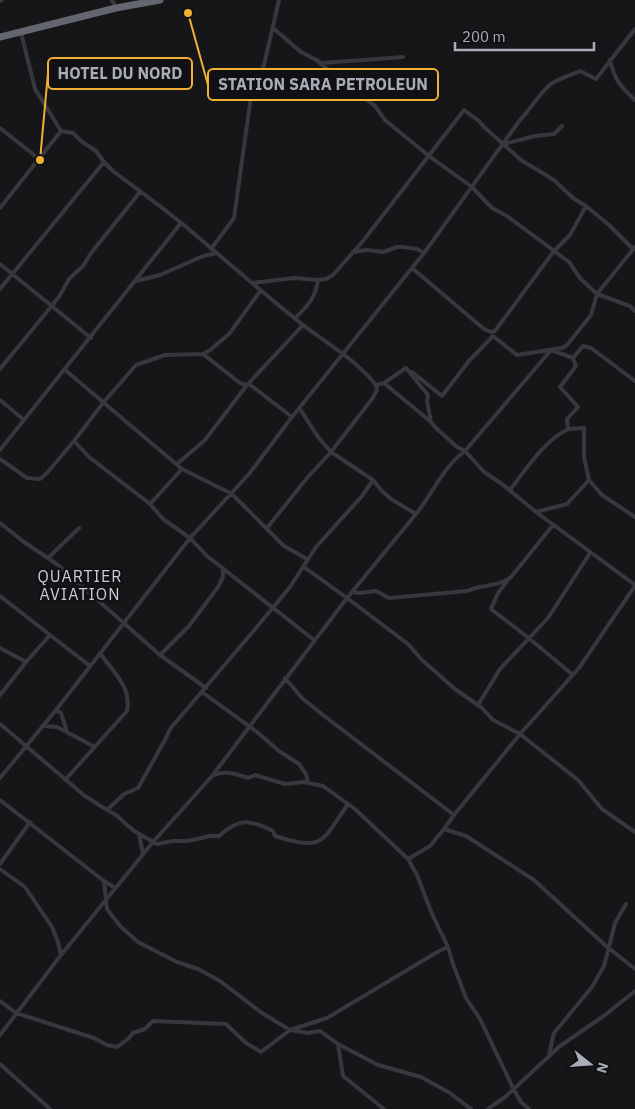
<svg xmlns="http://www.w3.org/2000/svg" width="635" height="1109" font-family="'IBM Plex Sans',sans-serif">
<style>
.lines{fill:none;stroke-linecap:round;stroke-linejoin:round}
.street{stroke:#37383d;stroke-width:4}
.highway{stroke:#63666e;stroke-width:7}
.labels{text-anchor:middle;stroke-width:5;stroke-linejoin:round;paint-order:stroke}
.neighbourhood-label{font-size:16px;letter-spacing:1px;fill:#c9ccd4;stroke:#111113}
.leader{fill:none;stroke:#f2b134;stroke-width:2}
.callout-dot{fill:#f2b134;stroke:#111113;stroke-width:2}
.callout{fill:#111113;stroke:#f2b134;stroke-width:2}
.callout-label{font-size:16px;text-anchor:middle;font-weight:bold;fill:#a8adb8}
</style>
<rect width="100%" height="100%" fill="#161618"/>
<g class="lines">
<path class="street" d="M112,0L116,8
M0,1L2,0
M273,28L301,52L322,63L403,57
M21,33L35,89L61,131
M610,60C615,81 620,86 635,100
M317,61L375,106L385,120L429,156L472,187L492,208L507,216L569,262L580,278L597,294L630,306L635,311
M0,128L39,159
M504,144L535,136L554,134L562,126
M0,208L61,131L73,133L81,141L96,151L104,162L113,171C139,191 167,210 192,232C229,263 265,295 303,325C328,344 356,360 376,385L384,383L431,422
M211,249L234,218L252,89L264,65L279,0
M353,252L367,250L383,252L397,247H403L417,249L424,253
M0,264L91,338
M412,268L484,329L491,332L495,331L554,251L570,235L586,206
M136,281L160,275L203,256L216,253
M252,283L294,278L318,280L326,279L333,275L363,241L464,110L479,121L484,127L521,160L554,180L573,198L586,206L609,225L633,249
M0,289L104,162
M295,318C307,307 316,297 318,280
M203,354L240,383L247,385L303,325
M573,358L576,366L560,387L578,407L567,419L568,429L584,428V457L589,480
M0,369L59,297L69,279L83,266L91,253L140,192
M64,369L182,469L232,494L284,546L307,559
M412,372L442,396L469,361L493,336L517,355L562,348L567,345L591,315L597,294L635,247
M384,383L406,368L428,395L427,401L431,422L436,428L457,447L465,451L484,472L502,484L536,512L567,504L589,480L602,495L635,517
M249,384L292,417
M0,400L24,420
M300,409L318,437L331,452L373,480L382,491L391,499L416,514C433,493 443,467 465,451L551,350L573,358L583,346L591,348L635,381
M74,441L103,403L136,365L165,355L203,354L210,350L229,334L261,290
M0,450L181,223
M0,459L27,478L40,479L47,473L74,441L89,457L150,504L163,519L190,538L207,556L314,640
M177,464L205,440L247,385
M510,490C527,468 543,442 568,429
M150,504L182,469
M536,512L635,585
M0,523L24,542L58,565L160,655L206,688
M267,528L307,478L331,452L372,399L377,390L376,385
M48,558L79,528
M304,567L347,598L416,514
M507,581L498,593L491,609L530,639L573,675
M635,586L579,668L520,734L578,780L602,809L635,832
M352,592L359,593L376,591L389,598L467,591C481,584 499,587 511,577L553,525
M0,596L90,666
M0,648L26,662
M160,655L189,626L218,587L223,577V568
M285,678L302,698L323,715L454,815
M202,692L257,732L279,751L299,764L306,774L308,782
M0,695L26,662L50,635
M478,705L500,669L548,618L590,553
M56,710L61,713L67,732
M0,724L85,796L107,810L116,815L134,831L157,844L173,841H188L210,836H219C239,818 249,819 273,831L275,836C324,851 321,843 348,804
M42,726L57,727L95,747
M214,775C227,770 236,774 248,778L255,775L285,784L304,782L323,786L355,809L408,859L417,875L432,914L448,947L453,964L466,998L480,1019L513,1088L521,1102L529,1109
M0,778L56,710L190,538L249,474L292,417L424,253L520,120C529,111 543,89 551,84C560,78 571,75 580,71L596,79L635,29
M65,780L127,711C132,687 113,672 100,653
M0,800L104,881L107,909L121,927L138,942L177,962L198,969L220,981L262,1013L290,1030L327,1018L439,951L448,947
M107,810L124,794L138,788L166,738L170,729L256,628L290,587L316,547L362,496L373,480
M139,834L143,854
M408,859L430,846L444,829L466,836L534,880L606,946L635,969
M0,864L30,822
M0,869L25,887L52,927L58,942L61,955
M104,881L115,888
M0,1001L16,1013L94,1038L107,1045L117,1047L128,1039L133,1033L145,1029L153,1021L226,1024L246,1043L261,1052L290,1030L308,1033L320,1031L338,1044L378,1065L421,1077L450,1093L471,1109
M0,1035L61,955L153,842L212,776L347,598L408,644L422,660L455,689L482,708L493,720L520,734L454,815L444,829
M338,1044L343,1076L384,1109
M549,1055L554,1033L592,987L604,966L615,923L626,904
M0,1064L50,1109
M488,1109L505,1097L560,1046L605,1015L635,991"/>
<path class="highway" d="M0,37L116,8L160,0"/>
</g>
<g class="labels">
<g class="neighbourhood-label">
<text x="80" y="582">QUARTIER<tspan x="80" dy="18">AVIATION</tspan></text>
</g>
</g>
<path class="leader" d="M40 160L48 73M188 13L208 85"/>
<g class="callout-dot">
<circle cx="40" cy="160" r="5"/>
<circle cx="188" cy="13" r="5"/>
</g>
<g class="callout">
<rect x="48" y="58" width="144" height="31" rx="5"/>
<rect x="208" y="69" width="230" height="31" rx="5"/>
</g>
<g class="callout-label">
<text x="120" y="79">HOTEL DU NORD</text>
<text x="323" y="90">STATION SARA PETROLEUN</text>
</g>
<g transform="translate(590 1064) rotate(107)" stroke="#111113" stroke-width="4" paint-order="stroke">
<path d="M0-4L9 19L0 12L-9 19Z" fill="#a8adb8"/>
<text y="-8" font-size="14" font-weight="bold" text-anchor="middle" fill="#a8adb8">N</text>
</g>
<path d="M455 42v8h139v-8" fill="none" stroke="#a8adb8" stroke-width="2.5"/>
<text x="462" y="42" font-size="15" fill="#a8adb8" stroke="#111113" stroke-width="4" paint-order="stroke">200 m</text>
</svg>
